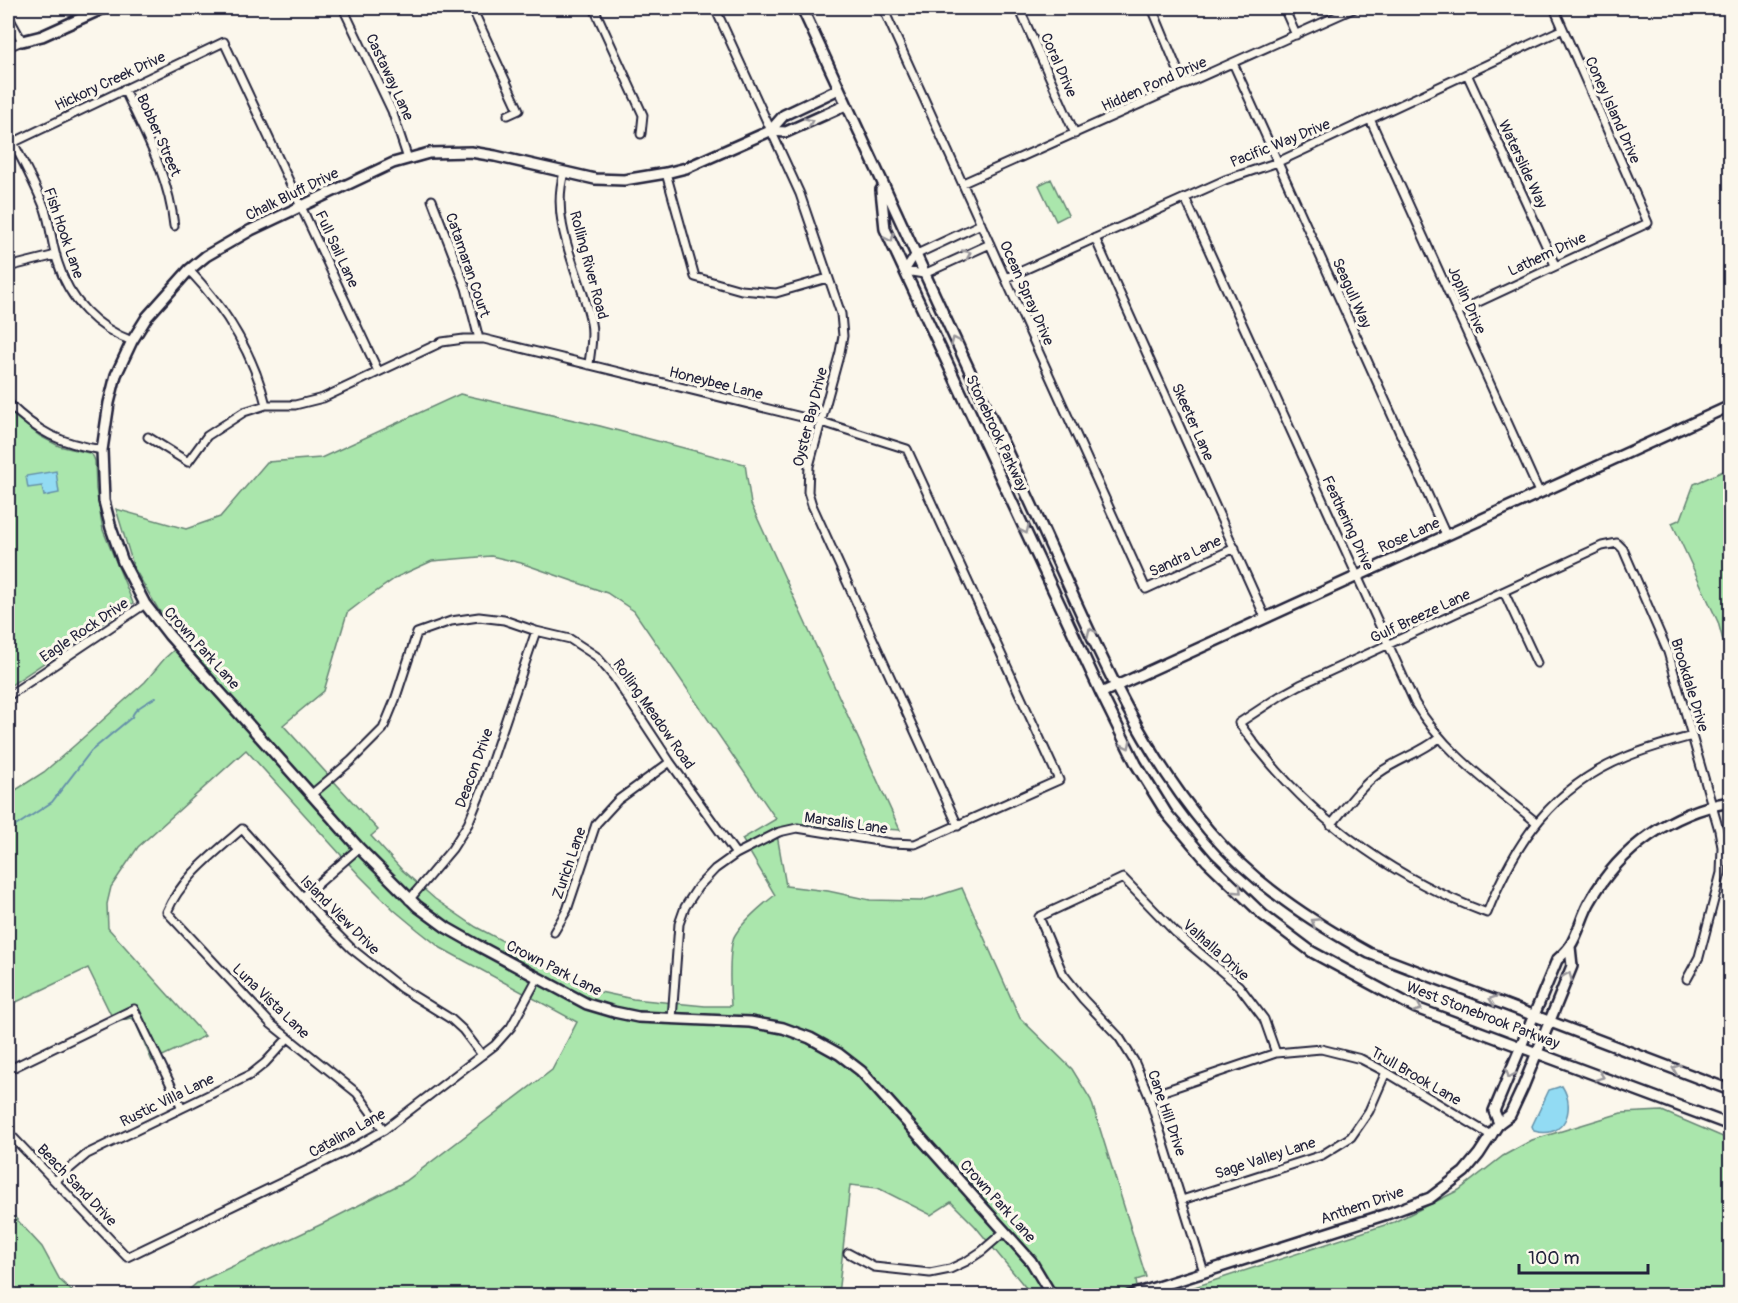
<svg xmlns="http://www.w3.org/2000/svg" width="1738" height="1303" font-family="Pangolin,sans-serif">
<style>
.green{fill:#aae6ac;stroke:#668474;stroke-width:1.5;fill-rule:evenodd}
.water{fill:#92dbf3;stroke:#6591a9;stroke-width:1.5}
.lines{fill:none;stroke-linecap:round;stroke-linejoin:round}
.stream{stroke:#6591a9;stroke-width:2}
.minor-casing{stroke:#22223b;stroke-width:11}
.tertiary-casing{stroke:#22223b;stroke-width:14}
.minor{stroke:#fbf7ec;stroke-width:7}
.tertiary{stroke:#fbf7ec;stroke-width:9}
.oneway{stroke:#99979c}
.labels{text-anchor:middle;stroke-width:6;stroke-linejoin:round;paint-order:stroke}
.street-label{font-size:15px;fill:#22223b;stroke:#fbf7ec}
</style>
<rect width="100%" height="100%" fill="#fbf7ec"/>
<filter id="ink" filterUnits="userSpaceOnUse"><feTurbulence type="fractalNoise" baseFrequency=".0167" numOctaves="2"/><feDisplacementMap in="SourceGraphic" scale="12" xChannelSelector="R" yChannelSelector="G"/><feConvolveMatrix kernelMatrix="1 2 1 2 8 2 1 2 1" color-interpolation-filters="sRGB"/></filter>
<g filter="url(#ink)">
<path class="green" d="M1051,179L1068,215L1056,221L1039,185Z
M460,394L600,426L745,464L751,504L900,830L798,824L776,829L786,886L828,891L870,900L921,901L962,888L1020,1018L1072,1069L1091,1100L1146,1277L1136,1280L1138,1295H1018L1026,1288L975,1226L951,1202L931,1215L878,1188L850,1185L838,1295H183L197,1283L324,1223L406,1181L552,1070L577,1022L441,948L418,930L394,910L360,876L246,750L138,847L111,887L107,904L108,928L205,1036L152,1061L134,1019L130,1018L115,1023L88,968L8,1006V795L44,772L75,745L145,682L165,658L184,641L158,609L134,568L116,509L186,529L220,517L267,462L321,458ZM491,556L521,563L607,593L634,611L776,819L742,839L775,895C761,906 744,920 735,935C728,946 730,992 731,1006H705L633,999L600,992L476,927L435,899L402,870L371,836L378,830L283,725L324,691L347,613L360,603L397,577L432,561Z
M8,411L40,436L59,446L89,453L93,456L95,461L96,489L103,530L133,603L8,687Z
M1730,468V666L1718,622L1672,523L1681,519L1694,484Z
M1662,1111L1730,1140V1295H1170L1394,1222L1459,1190L1503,1156L1532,1140L1621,1113Z
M8,1210L42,1247L60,1280L76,1295H8Z"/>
<path class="water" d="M56,471L59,493L44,496L42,486L28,488L26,476Z
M1562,1086C1577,1109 1564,1140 1534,1131L1532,1126L1549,1090Z"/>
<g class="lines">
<path class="stream" d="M8,831L52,802L91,751L132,717C134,708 147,703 156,697"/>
<g class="minor-casing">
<path id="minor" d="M343,8L392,111L408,159
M472,8L519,110L508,115
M594,8L643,115L641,134
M715,8L800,194L841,314L843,336L840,352L809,466L808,492L812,505L958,826
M883,8L1146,589L1235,548
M1019,8L1075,134
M1152,8L1184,85
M1284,8L1296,35
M8,16L22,41L8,47
M1233,63L1446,535
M1467,74L1555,265
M124,89C145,134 169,176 174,226
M1370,119L1539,492
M13,142C24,164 36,186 45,209C51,227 52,246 58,263C69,300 97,328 132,341
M8,145L224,42L378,371
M564,173C549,224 581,274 591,323C594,336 590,352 589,365
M666,173L695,277L741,290L776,293L828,278
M963,183L1355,8
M1185,198L1415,703C1444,753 1493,786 1536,822
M432,200L466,288L479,339
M981,224L915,255L905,271L924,274L990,244
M1095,238L1265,617
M8,267L56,255
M189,270C226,309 253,352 266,405
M1006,278L1225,180L1278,162L1563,29
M1457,312L1648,223L1554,8
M8,403C38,433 60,443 102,450
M148,437L188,462L207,436L244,412L266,405H295L323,398L442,342L464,339H484L822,422L907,449L1059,780L915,844L891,843L797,828L779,832L736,854L715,869L698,887L685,907L679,924L672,1019
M1504,592L1537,663
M8,696L145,604
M312,794L351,761L383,729L395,700L417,633L451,621L479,617L504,620L536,631L570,639L596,656L614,677L670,762L736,854
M1331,825C1346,807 1360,787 1379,773C1398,759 1421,753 1439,738
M303,897L359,848
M409,900L452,849L468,824L482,790L536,631
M554,932L567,910L596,824L618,800L670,762
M1687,979L1699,957L1721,873L1722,847L1719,830L1672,666L1668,652L1623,549L1617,543L1602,546L1300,685L1280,696L1239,723C1302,812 1385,875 1487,913C1515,842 1553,787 1626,757C1647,748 1670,742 1692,736
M8,1070L134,1009L182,1108
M1149,1096L1276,1053L1321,1049L1361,1059L1386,1072L1492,1136
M384,1130L357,1093L271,1024L167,912C182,877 214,854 242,829L323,920L352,949L401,988L451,1019L463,1030L482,1055
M8,1132L127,1257L347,1151L384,1130L495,1045L511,1027L537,979
M55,1181L87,1154L250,1075L265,1063L287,1039
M1182,1200L1322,1155L1351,1137L1369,1111L1386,1072
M848,1253L874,1267L930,1273L950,1269L967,1261L982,1251L1005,1231
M1204,1272L1149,1096L1134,1061L1119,1037L1083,999L1063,974L1039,917L1123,878L1175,932L1239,986L1264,1019L1276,1053"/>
</g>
<g class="tertiary-casing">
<path id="tertiary" d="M802,8C878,176 956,343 1034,510C1085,619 1130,738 1209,831C1254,884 1309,920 1369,953L1730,1090
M22,41L42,36L104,8
M839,89L784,115L770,131L686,168L666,173L624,180L595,179L495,156L471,152L429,153L393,163L251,230L206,256L189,270L147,317L132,341L116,375L109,403L102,450L104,501L111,528L123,562L145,604L169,635L359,848L417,906L447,928L477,945L587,1004L614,1012L638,1017L750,1022L783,1028L810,1038L839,1054L861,1071L1031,1261L1052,1296
M770,131L786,132L846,105
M881,190L885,229L1101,693L1136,764L1167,814L1207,861L1263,915L1312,952L1416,1008L1730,1125
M1101,693L1730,406
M1499,1123L1494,1111L1557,960C1561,956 1567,951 1570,946C1579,933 1582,914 1591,900C1620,848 1672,812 1730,802
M1129,1296L1387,1214L1430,1198L1464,1172L1479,1154L1499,1123L1510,1115L1523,1087L1572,966L1570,947"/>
</g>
<use href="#minor" class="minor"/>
<use href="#tertiary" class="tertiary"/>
</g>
<defs><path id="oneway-chevron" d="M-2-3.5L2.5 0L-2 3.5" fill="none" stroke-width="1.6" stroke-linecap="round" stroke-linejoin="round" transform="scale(1.5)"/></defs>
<g class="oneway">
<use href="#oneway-chevron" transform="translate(809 122) rotate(-24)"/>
<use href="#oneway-chevron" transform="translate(890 238) rotate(65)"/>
<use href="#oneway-chevron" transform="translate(967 254) rotate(-25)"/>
<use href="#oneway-chevron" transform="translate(955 341) rotate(-115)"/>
<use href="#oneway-chevron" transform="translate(1025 530) rotate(65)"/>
<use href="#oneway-chevron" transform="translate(1091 632) rotate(-115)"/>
<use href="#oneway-chevron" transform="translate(1127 745) rotate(63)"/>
<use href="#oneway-chevron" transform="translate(1238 890) rotate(44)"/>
<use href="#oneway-chevron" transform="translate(1315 922) rotate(-147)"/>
<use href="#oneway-chevron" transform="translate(1568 976) rotate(-68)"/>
<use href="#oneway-chevron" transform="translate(1493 1000) rotate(-160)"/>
<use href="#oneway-chevron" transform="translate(1418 1008) rotate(23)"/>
<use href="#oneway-chevron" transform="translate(1676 1069) rotate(-159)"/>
<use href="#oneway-chevron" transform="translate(1510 1074) rotate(113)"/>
<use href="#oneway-chevron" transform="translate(1600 1076) rotate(20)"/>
</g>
</g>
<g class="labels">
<g class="street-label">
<text transform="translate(1059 65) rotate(66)" y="5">Coral Drive</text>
<text transform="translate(390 77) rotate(65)" y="5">Castaway Lane</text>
<text transform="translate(110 81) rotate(-25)" y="5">Hickory Creek Drive</text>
<text transform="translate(1154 84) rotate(-24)" y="5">Hidden Pond Drive</text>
<text transform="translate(1613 110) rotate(66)" y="5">Coney Island Drive</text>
<text transform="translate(159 135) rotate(66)" y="5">Bobber Street</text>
<text transform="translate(1280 143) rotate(-22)" y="5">Pacific Way Drive</text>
<text transform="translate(1523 164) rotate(65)" y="5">Waterslide Way</text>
<text transform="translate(292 194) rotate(-26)" y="5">Chalk Bluff Drive</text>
<text transform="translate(64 233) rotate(71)" y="5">Fish Hook Lane</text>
<text transform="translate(337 249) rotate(65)" y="5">Full Sail Lane</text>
<text transform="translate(1547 254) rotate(-25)" y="5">Lathem Drive</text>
<text transform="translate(468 265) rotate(71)" y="5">Catamaran Court</text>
<text transform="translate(589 265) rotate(75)" y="5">Rolling River Road</text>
<text transform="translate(1027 293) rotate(66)" y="5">Ocean Spray Drive</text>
<text transform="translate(1352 293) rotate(66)" y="5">Seagull Way</text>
<text transform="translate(1467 300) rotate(66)" y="5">Joplin Drive</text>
<text transform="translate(716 383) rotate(14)" y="5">Honeybee Lane</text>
<text transform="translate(810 417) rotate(-76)" y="5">Oyster Bay Drive</text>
<text transform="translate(1193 422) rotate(66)" y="5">Skeeter Lane</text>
<text transform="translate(997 433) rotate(65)" y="5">Stonebrook Parkway</text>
<text transform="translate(1348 523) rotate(65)" y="5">Feathering Drive</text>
<text transform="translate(1409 535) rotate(-24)" y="5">Rose Lane</text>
<text transform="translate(1185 556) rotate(-25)" y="5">Sandra Lane</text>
<text transform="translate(1420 616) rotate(-25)" y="5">Gulf Breeze Lane</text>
<text transform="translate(84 630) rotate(-34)" y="5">Eagle Rock Drive</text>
<text transform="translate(202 648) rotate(48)" y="5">Crown Park Lane</text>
<text transform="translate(1690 685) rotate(73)" y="5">Brookdale Drive</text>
<text transform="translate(654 714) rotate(55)" y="5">Rolling Meadow Road</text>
<text transform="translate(474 768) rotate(-70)" y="5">Deacon Drive</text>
<text transform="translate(846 823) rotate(8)" y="5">Marsalis Lane</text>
<text transform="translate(569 863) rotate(-71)" y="5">Zurich Lane</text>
<text transform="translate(340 915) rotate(45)" y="5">Island View Drive</text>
<text transform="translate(1216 950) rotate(42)" y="5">Valhalla Drive</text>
<text transform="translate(554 968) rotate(27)" y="5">Crown Park Lane</text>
<text transform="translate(271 1001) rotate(44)" y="5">Luna Vista Lane</text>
<text transform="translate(1483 1015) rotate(21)" y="5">West Stonebrook Parkway</text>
<text transform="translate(1416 1076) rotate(30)" y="5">Trull Brook Lane</text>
<text transform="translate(167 1100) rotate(-26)" y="5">Rustic Villa Lane</text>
<text transform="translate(1167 1113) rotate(71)" y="5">Cane Hill Drive</text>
<text transform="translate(347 1133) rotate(-29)" y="5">Catalina Lane</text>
<text transform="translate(1265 1158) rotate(-18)" y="5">Sage Valley Lane</text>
<text transform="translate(77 1185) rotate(46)" y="5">Beach Sand Drive</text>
<text transform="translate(998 1201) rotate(48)" y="5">Crown Park Lane</text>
<text transform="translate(1362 1205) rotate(-19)" y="5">Anthem Drive</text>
</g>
</g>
<rect width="1738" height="1303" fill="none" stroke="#fbf7ec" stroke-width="30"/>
<rect x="15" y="15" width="1708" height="1273" fill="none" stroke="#22223b" stroke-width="2" filter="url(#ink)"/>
<path d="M1519 1264v9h129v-9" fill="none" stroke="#22223b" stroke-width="3"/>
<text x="1528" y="1264" font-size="18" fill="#22223b" stroke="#fbf7ec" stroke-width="4.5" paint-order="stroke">100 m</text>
</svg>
